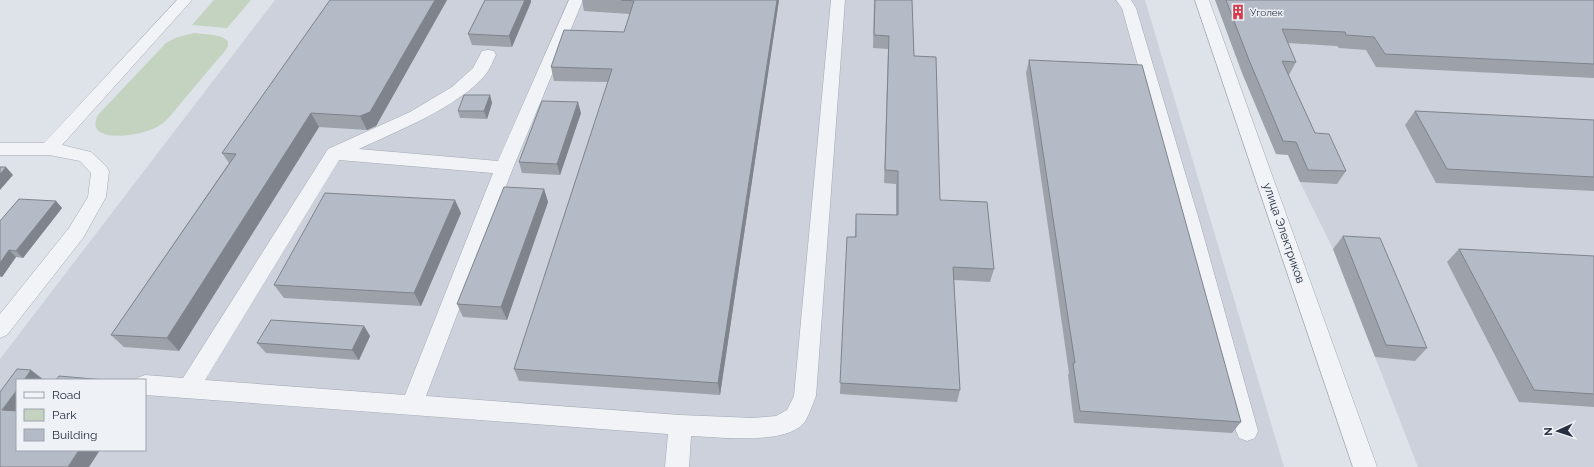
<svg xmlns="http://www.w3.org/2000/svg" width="1594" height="467" font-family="Raleway,sans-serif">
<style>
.built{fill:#ccd1db;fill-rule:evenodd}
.green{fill:#c3d3bf}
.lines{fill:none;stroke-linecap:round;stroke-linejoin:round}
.minor-casing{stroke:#a3a9b3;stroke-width:1}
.minor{fill:#f1f3f7;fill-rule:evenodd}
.wall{fill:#9ca1aa}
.shaded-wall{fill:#7f838b}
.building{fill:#b5bbc6;stroke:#7f838b}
.labels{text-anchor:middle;stroke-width:3;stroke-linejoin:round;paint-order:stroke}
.far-poi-label{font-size:10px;fill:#262f41;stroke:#eef1f6;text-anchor:start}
.street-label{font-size:12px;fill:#262f41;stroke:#eef1f6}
</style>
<rect width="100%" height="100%" fill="#dee2e9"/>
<path class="built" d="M275,0H1145L1284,467H0V359ZM17,380H145V450H17Z
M1594,0V467H1418L1333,249L1300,182L1288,155L1276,154L1232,44Z"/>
<path class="green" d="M214,0H251L227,28L192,25Z
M194,33L214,35L222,37L228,41V46L225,51C210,68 196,85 181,103C175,110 168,120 160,125C146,136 82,146 98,115L166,43L175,38Z"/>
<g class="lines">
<g class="minor-casing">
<path id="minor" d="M177,0H192L62,145L91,152L106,166L109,171L106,197L83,238L7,335L0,338V314L69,228L88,197L91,173L80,161L49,155H0V143H44Z
M569,0H583L513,168L426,396L680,415L753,418L776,416L787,410L794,396L831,0H845L816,396C813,403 808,419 803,424C783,445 718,437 691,436L689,467H665L668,434L145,395V380H136L137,378L145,375L183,378L328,149L410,112L452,87L473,68L482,51L488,50L494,51L496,55C493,61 490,69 486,74C459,107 397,131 359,149L498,161ZM339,160L493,173L405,395L205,380Z
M1116,0H1131L1136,8L1200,223L1258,431L1255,438L1247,441L1239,438L1236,431L1182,223L1122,8Z
M1195,0H1209L1377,467H1353Z"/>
</g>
<use href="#minor" class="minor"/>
</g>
<path class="wall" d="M330,0H447L376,126L367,130L319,127L179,351L124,347L111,335L229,163L222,153Z
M485,0H531V2L512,47L472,45L468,34Z
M582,0H779L720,395L519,381L514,369L608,82L554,81L551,67L624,32L630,14L584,11Z
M874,0H912L914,56L940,200L994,269L990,282L954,280L960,390L957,402L840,394L847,237H855L856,214L896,215V184L884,183L888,49L873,48Z
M1215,0H1594V78L1376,67L1366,50L1339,48L1337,46L1288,43L1296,62L1289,75H1288L1315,133L1346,171L1337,184L1300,182L1288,155L1276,154L1242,73Z
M1029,60L1241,422L1232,433L1074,423L1068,375L1069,373L1026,73Z
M490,95L492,103L487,119L460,118L458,111Z
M1415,111L1594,120V191L1436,183L1405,125Z
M581,113L560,175L522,173L519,162Z
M544,189L548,202L507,320L463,317L457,304Z
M56,201L62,208L23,258L16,257L2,277H0V221Z
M461,213L421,306L284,298L274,285Z
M1343,236L1427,348L1415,361L1375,357L1333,249Z
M1459,249L1594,256V407L1519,402L1447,262Z
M364,326L370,336L359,360L266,353L257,343Z"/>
<path class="shaded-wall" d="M435,0H447L376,126L367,130L360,116Z
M525,0H531V2L512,47L509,36Z
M777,0H779L720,395L718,383Z
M490,95L492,103L487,119L484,111Z
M578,102L581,113L560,175L557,164Z
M311,113L319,127L179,351L167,338Z
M6,167L13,175L0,190V174Z
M544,189L548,202L507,320L501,307Z
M455,200L461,213L421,306L414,293Z
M56,201L62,208L23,258L16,251Z
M9,250L16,257L2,277L0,275V263Z
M364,326L370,336L359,360L352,350Z
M31,370L44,380H24Z
M17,390V421L2,410Z
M79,450H100L89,467H68Z"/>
<path class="building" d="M330,0H435L370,112L360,116L311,113L167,338L111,335L236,154L222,153Z
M485,0H525L509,36L468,34Z
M621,0H777L718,383L514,369L612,69L551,67L564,30L624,32L634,1Z
M875,0H912L914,56L936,57L940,200L987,202L994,269L953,267L960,390L840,383L847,237H856V214L898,215V171L885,170L889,36L874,35Z
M1226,0H1594V64L1385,54L1374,37L1346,35L1345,32L1282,29L1296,62L1282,61L1315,133L1329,134L1346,171L1308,170L1296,142L1283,141L1249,60Z
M1029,60L1142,65L1241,422L1080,411L1073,363H1075Z
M464,95H490L484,111H458Z
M542,101L578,102L557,164L519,162Z
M1415,111L1594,120V177L1447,169Z
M0,167H6L0,174Z
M504,187L544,189L501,307L457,304Z
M325,193L455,200L414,293L274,285Z
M19,199L56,201L16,251L9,250L0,263V221Z
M1343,236L1380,238L1427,348L1386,345Z
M1459,249L1594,256V394L1534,390Z
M271,320L364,326L352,350L257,343Z
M17,369L31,370L24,380H17V390L2,410L17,411V450H79L68,467H0V392Z
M59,376L105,380H56Z"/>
<defs>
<g id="building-bare" transform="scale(1.2)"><path d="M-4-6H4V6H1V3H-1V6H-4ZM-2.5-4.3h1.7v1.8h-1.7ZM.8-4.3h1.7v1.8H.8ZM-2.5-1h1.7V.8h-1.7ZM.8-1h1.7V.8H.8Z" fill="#d73a4b" stroke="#eef1f6" stroke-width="2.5" paint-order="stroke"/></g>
</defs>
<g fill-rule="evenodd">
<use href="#building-bare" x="1238" y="12"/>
</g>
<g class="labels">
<g class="far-poi-label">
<text x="1250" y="16">Уголек</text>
</g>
<g class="street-label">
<text transform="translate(1284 233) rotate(71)" y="4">улица Электриков</text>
</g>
</g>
<rect x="16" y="379" width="130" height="72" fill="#eef1f6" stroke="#9ea3ae"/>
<rect x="24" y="392" width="20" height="6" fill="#f1f3f7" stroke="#9ea3ae"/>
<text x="52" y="399" font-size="12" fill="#262f41">Road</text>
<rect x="24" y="409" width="20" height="12" fill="#c3d3bf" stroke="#9ea3ae"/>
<text x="52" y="419" font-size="12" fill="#262f41">Park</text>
<rect x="24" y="429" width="20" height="12" fill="#b5bbc6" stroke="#9ea3ae"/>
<text x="52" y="439" font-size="12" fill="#262f41">Building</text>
<g transform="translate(1558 431) rotate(267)" stroke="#eef1f6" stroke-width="3" paint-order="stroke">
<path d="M0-3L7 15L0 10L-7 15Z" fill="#262f41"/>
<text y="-6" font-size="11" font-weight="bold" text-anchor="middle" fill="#262f41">N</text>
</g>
</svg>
